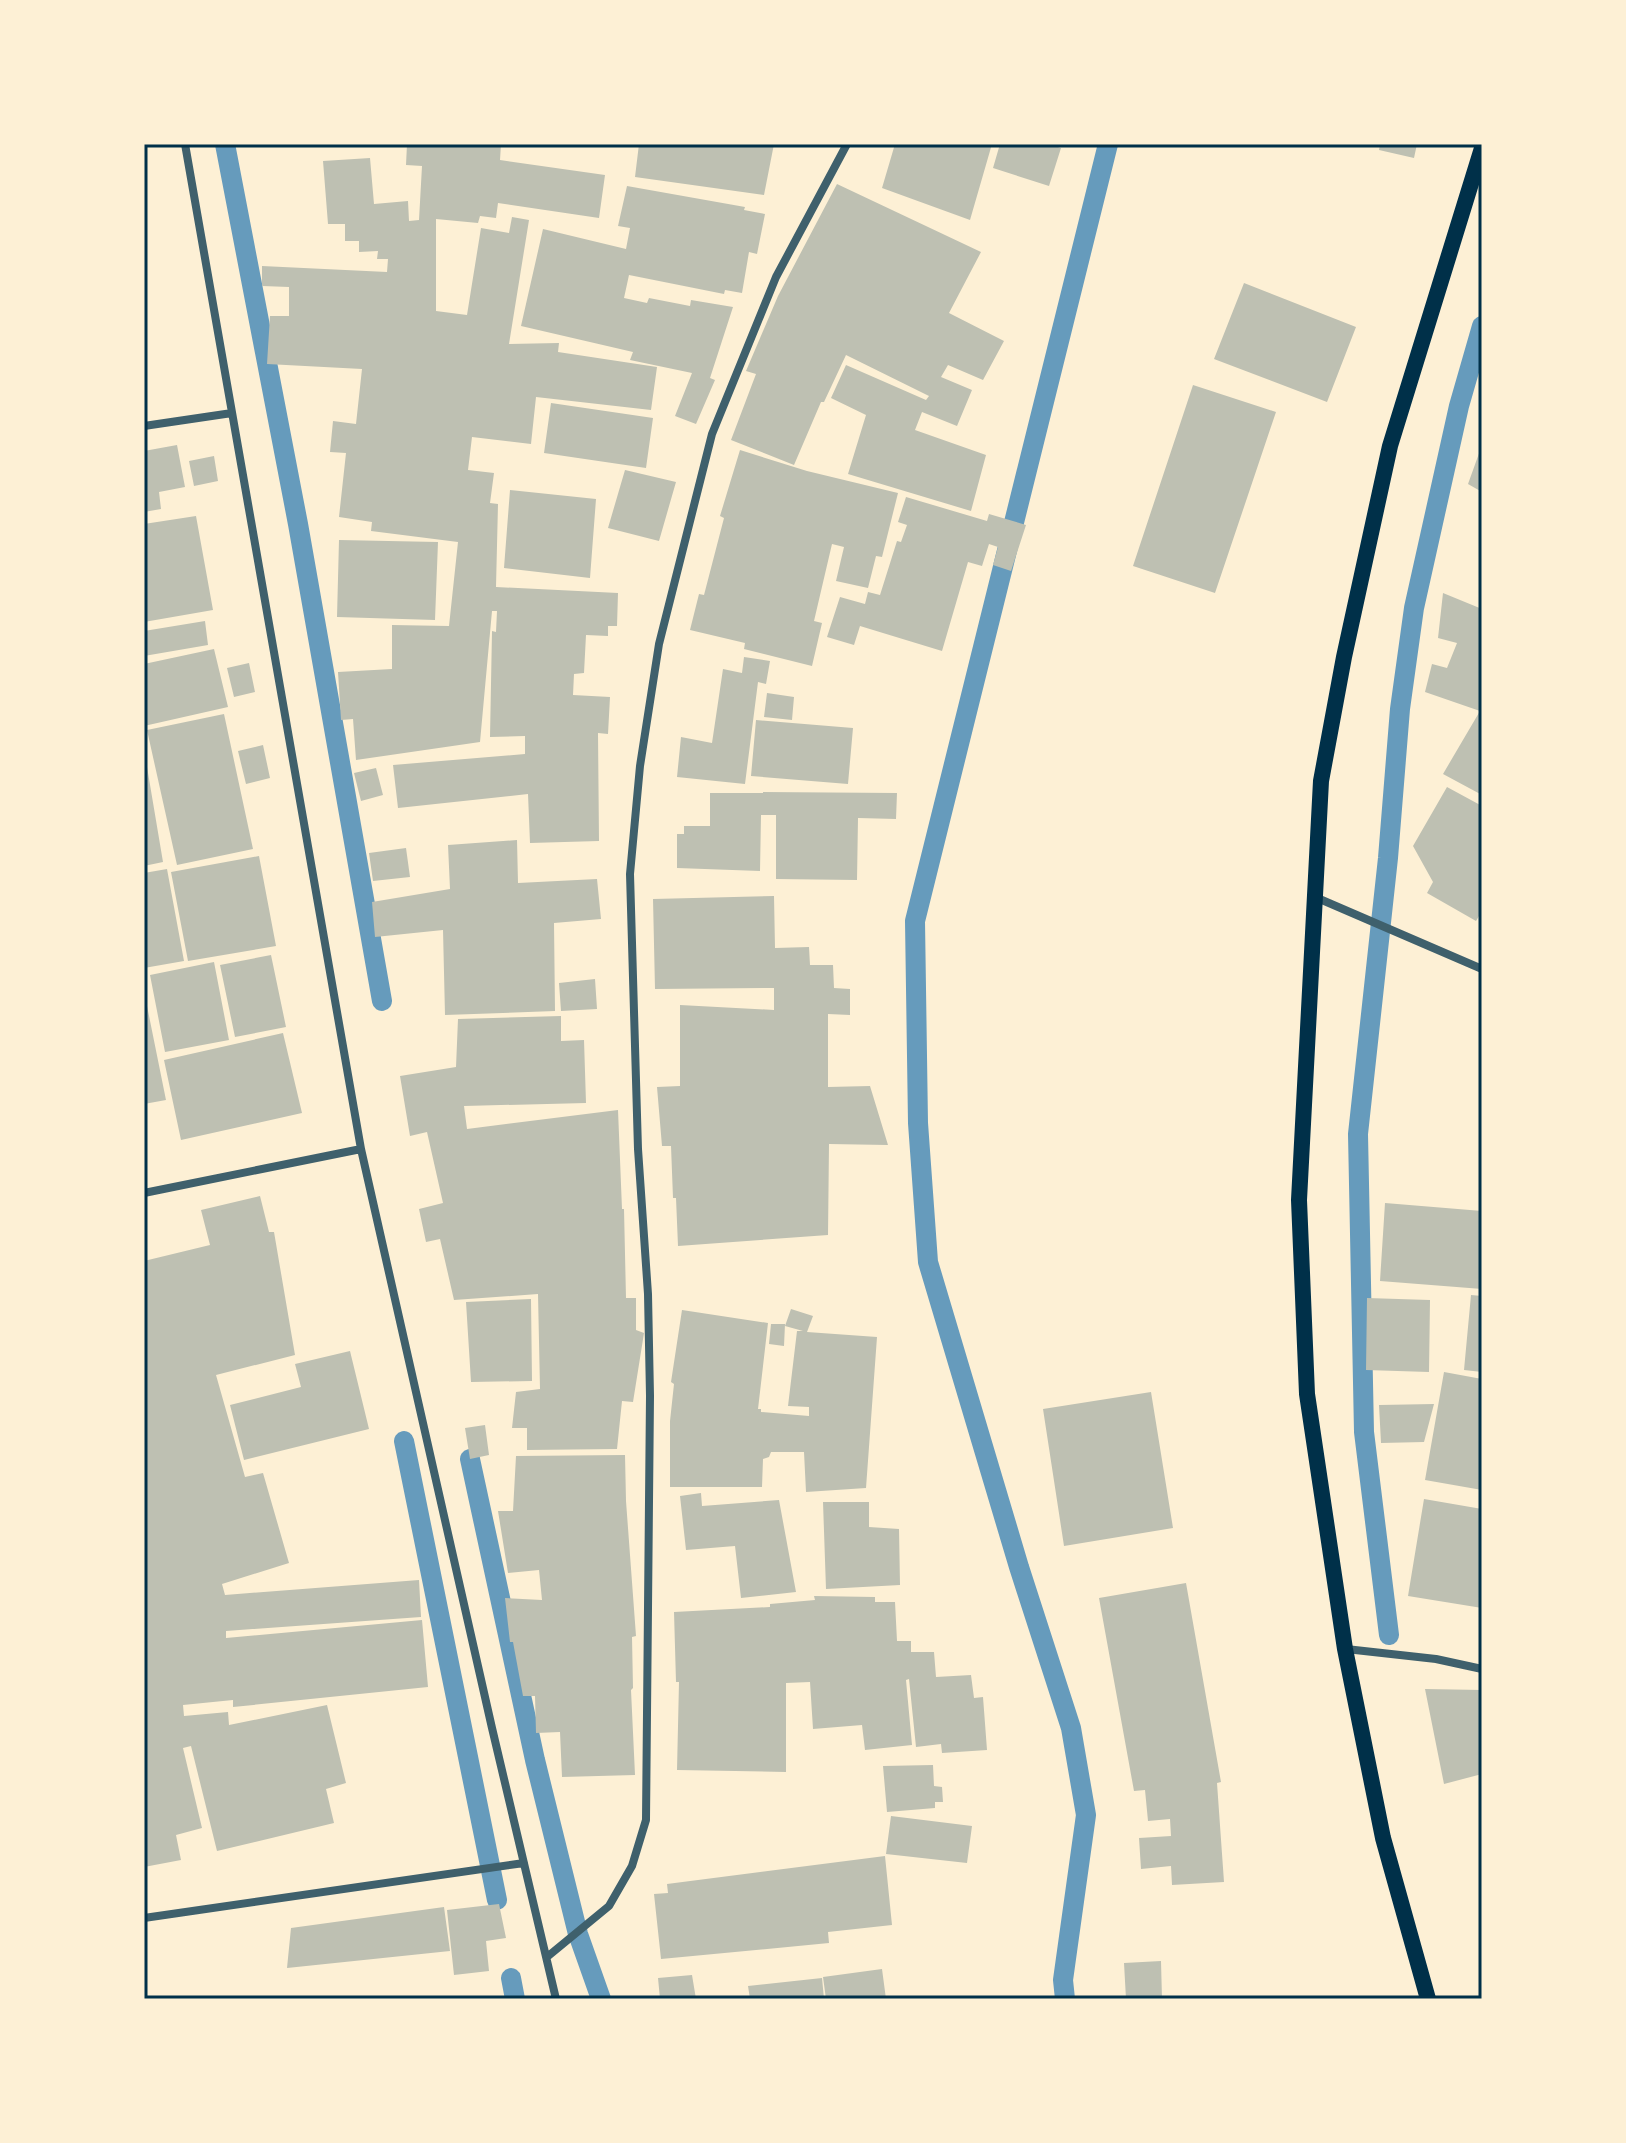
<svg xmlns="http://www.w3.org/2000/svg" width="1626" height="2143" font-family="Poppins,sans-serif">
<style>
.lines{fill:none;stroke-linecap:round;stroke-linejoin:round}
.stream{stroke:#669bbc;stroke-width:20}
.building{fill:#bec0b2}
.minor{stroke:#3f606c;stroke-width:8}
.secondary{stroke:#003049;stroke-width:16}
.neatline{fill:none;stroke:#003049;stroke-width:3}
</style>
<rect width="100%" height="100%" fill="#fdf0d5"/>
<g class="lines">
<path class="stream" d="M225,144L298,524L382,1001
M404,1441L497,1900
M470,1459L535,1760L578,1934L601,1999
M1389,1635L1364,1432L1358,1134L1388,858L1400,709L1414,608L1459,406L1482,326
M511,1978L515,1999
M1065,1999L1063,1980L1086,1815L1071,1728L1019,1567L928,1262L918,1123L915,921L1108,144"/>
</g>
<path class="building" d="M407,144H501L500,160L605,175L599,218L498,203L496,218L480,216L478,223L436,219V311L467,315L481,228L509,233L512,217L529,220L509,344L559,343L558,352L657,367L651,410L536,397L531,444L472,437L468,470L494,473L490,503L498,504L496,587L618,593L617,626H608V636L586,635L584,673L574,674L573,695L610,697L608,734L598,733L599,841L530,843L528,794L398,808L393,765L525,754V736L490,737L492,631L496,632L497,611H492L480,742L356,760L353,719L341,720L338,672L392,669V625L449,626L458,542L371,531L372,522L339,517L346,453L330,452L333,421L356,424L362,369L267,364L270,316H289V287L262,286V266L387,272L388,259H377L378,251L359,252V241H345V224H328L323,161L370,158L374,204L408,201L409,221L419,220L422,166L406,165Z
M639,144H774L764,195L635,177Z
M895,144H992L970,220L882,188Z
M1000,144H1048L1061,148L1049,186L993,168Z
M1380,144H1417L1414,158L1379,150Z
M837,184L981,252L949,313L1004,341L983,380L948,365L941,377L972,390L957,426L922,412L915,430L986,455L971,511L848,474L866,415L831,398L846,365L926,400L929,396L846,355L824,402H821L794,465L731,440L756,374L746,371L778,296Z
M627,186L745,207L744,210L765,214L757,254L749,252L742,293L725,290L724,294L629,275L624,298L647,303L649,298L690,306L691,300L733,307L710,378L715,380L696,424L675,416L692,373L630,360L633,352L521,326L543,229L626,249L630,228L618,226Z
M1244,283L1356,327L1327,402L1214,359Z
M1193,385L1276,412L1215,593L1133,566Z
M551,403L653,418L646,468L544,453Z
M177,445L185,487L159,492L161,509L144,512V451Z
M1482,445V492L1468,484Z
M740,450L807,471L898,493L882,557L876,556L868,588L836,581L844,547L832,544L814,621L822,623L812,666L744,649L745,643L690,630L699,594L704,595L724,518L720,516Z
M214,456L218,481L194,486L189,461Z
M625,470L676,482L659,541L608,528Z
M510,490L596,499L590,578L504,568Z
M906,497L987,521L989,514L1026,525L1011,571L993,565L998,547L989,544L982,566L968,562L942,651L860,626L854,645L827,637L840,597L865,604L868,592L880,595L897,541L901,542L907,525L898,522Z
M196,516L213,610L144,622V524Z
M339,540L438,542L435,620L337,617Z
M1443,593L1482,609V795L1443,774L1480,711L1425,692L1432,664L1447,668L1457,643L1438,638Z
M205,621L208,645L144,656V631Z
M214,649L228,707L144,726V664Z
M744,657L770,661L766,684L758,682L745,784L677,777L681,737L712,743L723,669L742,673Z
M249,663L255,692L234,697L227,668Z
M767,693L794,697L792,720L764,717Z
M224,714L253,849L177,865L147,730Z
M756,720L853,728L848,784L751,776Z
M263,745L270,778L246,784L238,751Z
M144,761H146L163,862L144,866Z
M376,768L383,795L361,801L354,773Z
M1447,787L1482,806V911L1476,921L1427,893L1433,882L1413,846Z
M763,792L897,793L896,819L858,818L857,880L776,879V815H761L760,871L677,868V834H684V826H710V793H763Z
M517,840L518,883L597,879L601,919L554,923L555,1011L445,1015L443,930L375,937L372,902L450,889L448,845Z
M406,848L410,877L373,881L369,853Z
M259,856L276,946L188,961L171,872Z
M167,869L184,961L144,968V873Z
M774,896L775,948L809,947L810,965H833L834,988L850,989V1015L828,1014V1087L870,1086L888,1145L829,1144L828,1235L678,1246L676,1198H673L671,1146H662L657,1087L680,1086V1005L774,1010V988L655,989L653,899Z
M271,955L286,1027L235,1037L220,965Z
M214,962L229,1040L165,1052L150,975Z
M595,979L597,1009L561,1011L559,983Z
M145,996L166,1100L144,1104V997Z
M561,1016V1041L584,1040L586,1103L464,1106L467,1129L618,1110L622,1209H624L626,1298H636V1330L644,1333L633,1402L622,1401L617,1449L527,1450V1428H512L516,1392L540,1389L538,1294L454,1300L440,1239L426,1242L419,1209L443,1203L427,1132L410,1136L400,1076L456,1067L458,1019Z
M283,1033L302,1113L181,1140L164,1060Z
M260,1196L269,1232H274L295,1355L216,1375L245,1477L263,1473L289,1563L222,1584L225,1595L419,1580L421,1617L226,1631V1638L422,1620L428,1687L233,1707V1700L183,1705L184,1716L228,1712L229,1725L327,1705L346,1783L326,1789L334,1823L217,1851L191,1746L183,1748L202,1828L176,1835L181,1860L144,1867V1261L210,1245L201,1210Z
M1385,1203L1482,1211V1289L1380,1281Z
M1471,1295L1482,1296V1372L1464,1370Z
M1367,1298L1430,1300L1429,1372L1366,1370Z
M531,1299L532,1381L471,1382L466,1302Z
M791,1309L813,1316L807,1332L877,1337L866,1488L806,1492L804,1452H771L769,1457L763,1459L762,1487H670V1421L674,1384L671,1382L682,1310L768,1323L758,1409H761V1412L809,1416V1407L788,1406L797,1331H803L785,1326Z
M771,1324H785L784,1346L769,1344Z
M350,1351L369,1429L244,1460L230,1405L301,1387L295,1364Z
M1444,1372L1482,1379V1490L1425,1480Z
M1151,1392L1173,1528L1064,1546L1043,1409Z
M1434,1404L1424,1442L1381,1443L1379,1405Z
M485,1425L489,1455L470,1459L465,1428Z
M625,1455L626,1501L636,1636L632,1637L633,1688L631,1690L635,1775L562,1777L560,1732L536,1733L535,1696H523L513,1642H510L505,1598L542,1600L539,1570L508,1573L498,1511H513L516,1456Z
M701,1493L702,1506L779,1500L796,1592L741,1598L735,1546L686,1550L680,1496Z
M1424,1499L1482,1509V1608L1408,1596Z
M823,1502H869V1527L899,1529L900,1585L826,1589Z
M1186,1583L1221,1782L1217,1783L1224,1882L1172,1885L1171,1866L1141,1869L1139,1838L1171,1836L1170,1819L1148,1821L1145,1790L1134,1791L1099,1598Z
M814,1596L875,1597V1602H895L897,1641H911V1652H934L936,1677L971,1675L974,1698L983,1697L987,1750L942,1753L941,1744L916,1747L909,1679L906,1680L912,1745L865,1750L862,1725L813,1729L810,1682L786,1683V1772L677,1770L679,1682H676L674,1612L770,1607V1604L815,1600Z
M1425,1689L1482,1690V1774L1444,1784Z
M933,1765L934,1786L942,1787L943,1802H935V1808L887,1812L883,1766Z
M891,1816L972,1826L967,1863L886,1854Z
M885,1856L892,1925L828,1932L829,1943L661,1959L654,1894L668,1893L667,1884Z
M499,1904L506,1938L486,1941L489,1971L454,1975L447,1910Z
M444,1907L450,1951L287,1968L291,1928Z
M1161,1961L1162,1999H1126L1124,1963Z
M882,1969L886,1999H826L823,1977Z
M692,1975L696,1999H660L658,1978Z
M822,1978L824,1999H750L748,1986Z"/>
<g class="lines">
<path class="minor" d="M185,144L361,1149L492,1728L556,1999
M144,426L232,413
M1315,897L1482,969
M144,1193L361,1149
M1346,1649L1436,1659L1482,1669
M144,1918L524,1863
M547,1957L609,1906L632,1866L646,1820L650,1396L648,1294L638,1149L630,874L640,766L659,644L712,434L776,277L847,144"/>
<path class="secondary" d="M1428,1999L1383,1838L1345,1649L1307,1394L1299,1200L1321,781L1344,657L1390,446L1482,148"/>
</g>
<rect width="1626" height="2143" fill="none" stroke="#fdf0d5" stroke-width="292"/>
<rect x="146" y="146" width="1334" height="1851" class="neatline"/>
</svg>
